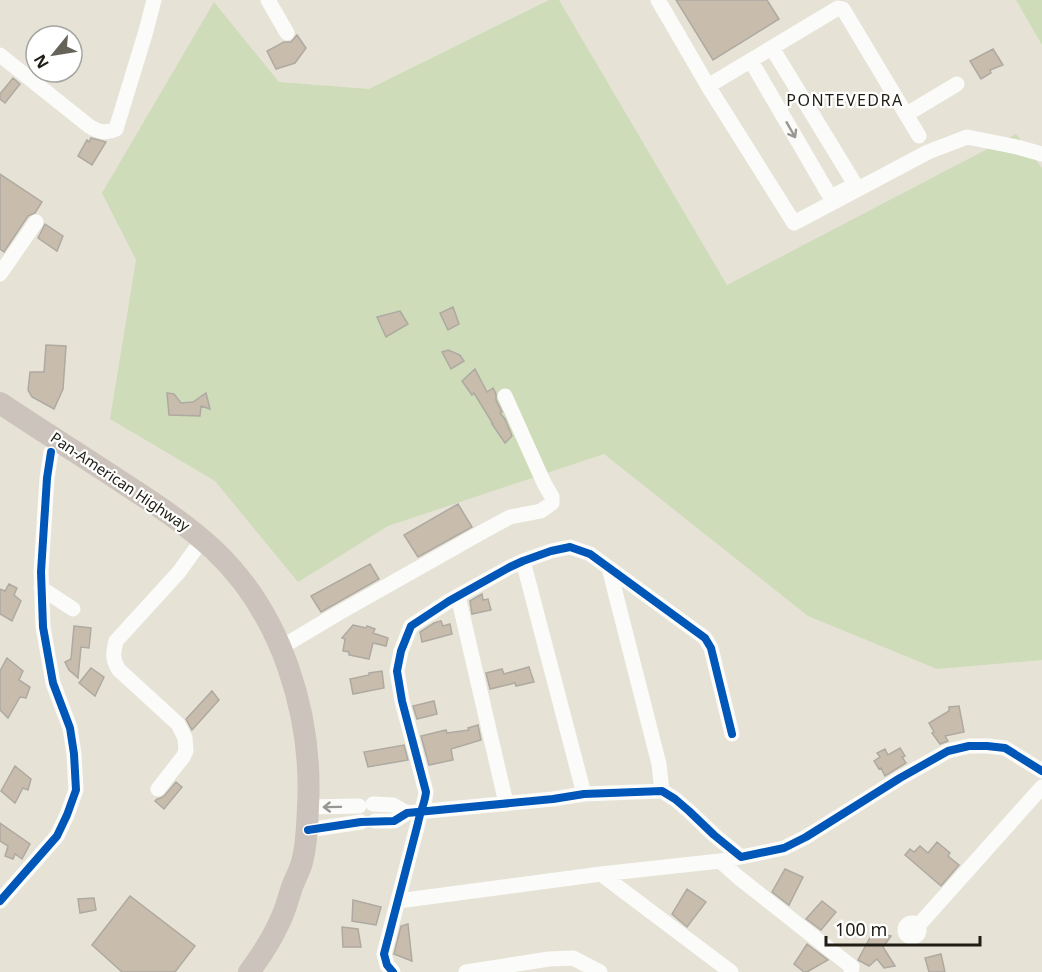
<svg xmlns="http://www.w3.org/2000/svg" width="1042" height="972" font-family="'Noto Sans',sans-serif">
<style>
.green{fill:#cedcba}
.building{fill:#c8bcad;stroke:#aea9a1;stroke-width:1.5}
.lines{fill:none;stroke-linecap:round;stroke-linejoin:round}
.minor{stroke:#fbfbf9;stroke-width:15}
.highway{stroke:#cbc3bc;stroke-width:22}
.cycleway-casing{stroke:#fff;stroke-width:11}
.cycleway{stroke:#0057b8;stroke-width:8}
.oneway{stroke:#989792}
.labels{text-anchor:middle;stroke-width:4.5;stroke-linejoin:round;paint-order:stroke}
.street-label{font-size:15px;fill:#1f1d15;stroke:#fff}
.neighbourhood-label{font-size:16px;letter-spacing:1.5px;fill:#1f1d15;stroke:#fff}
</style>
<rect width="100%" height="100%" fill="#e6e3d6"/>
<path class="green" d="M549,0H559L727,285L1016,134L1042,168V660L937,669L808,616L604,454L388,526L298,582L215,481L110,419L136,260L102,193L214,2L279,82L369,89Z
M1016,0H1042V45Z"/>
<path class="building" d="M676,0H767L779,19L713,60Z
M297,35L306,48L295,63L276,69L267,51L284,42H291Z
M993,49L1003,65L990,70L991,73L981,79L970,61Z
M13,78L20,84L5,103L0,99V94Z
M91,138L106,142L92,165L78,156L87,140L89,142Z
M0,174L42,202L35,213L28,216L4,252L0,249Z
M45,224L63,236L57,251L38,238Z
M453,307L459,324L448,330L440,313Z
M400,311L408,324L386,337L377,317Z
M46,345L66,346L63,389L54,409L32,397L28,390L30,372H44Z
M448,350L460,355L464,361L451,369L442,352Z
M475,369L487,392L493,388L496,394V400L502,412L500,413L505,419L512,436L505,443L492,424H493L474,393L472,395L462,381Z
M167,393L174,394L181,403L193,402L206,393L210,409L201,406L200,416L169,415Z
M458,504L472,527L418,557L404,535Z
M370,564L379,579L321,612L311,596Z
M9,584L17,588L14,595L21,601L12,621L0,614V589L5,591Z
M482,594L483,600L488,599L491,610L472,614L470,601Z
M441,621L443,626L450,624L452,634L422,642L420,632L434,623Z
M353,625L366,628L367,626L375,629L373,633L388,638L386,646L373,643L369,659L349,655V652L343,651L345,639L342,638Z
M74,626L91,628L89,648L81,647L78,678L69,670L65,662L71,659Z
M7,658L23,671L19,680L30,687L26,698L20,697L8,718L0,710V671Z
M529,667L534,682L516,686L515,683L490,689L486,673L502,669L504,674Z
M91,668L104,677L95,696L79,683Z
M382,671L384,688L353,694L350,679L369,675V673Z
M212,691L219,700L192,730L186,719Z
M434,701L437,714L417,719L413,706Z
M959,706L964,732L945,736L948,741L940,744L932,733L934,732L929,723L949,711V707Z
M478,725L481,740L451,749L453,760L429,765L421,736L446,730L447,733L469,730L468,728Z
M404,745L408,760L368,767L364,752Z
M900,748L905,756L902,757L906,763L885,776L881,768L879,769L874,761L880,757L877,753L885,749L888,755Z
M15,766L31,779L28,790L23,788L15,803L1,791Z
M176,782L182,787L164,809L155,801L157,799L161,798L165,795Z
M0,823L30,844L22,859L15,854L13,859L5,856L8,846L0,841Z
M937,842L950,853L948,856L959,865L941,886L905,855L910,849L914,852L920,846L928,853Z
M785,869L803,877L789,905L772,892Z
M687,889L706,902L687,927L672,914Z
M130,896L195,946L175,972H122L92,945Z
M94,898L96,910L80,913L78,899Z
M353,900L381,907L376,925L352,921Z
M822,901L836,912L821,930L806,919Z
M408,924L412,961L394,954L401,926Z
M342,927L358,929L361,947H343Z
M873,932L891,936L883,947L895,966L884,968L877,959L869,966L858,960Z
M807,944L828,960L807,972H804L794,964Z
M941,954L945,972H929L925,958Z"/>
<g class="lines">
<path class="minor" d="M268,0L287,33
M658,0L708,86L794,223L928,152L967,137L1017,147L1042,154
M0,55L89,126C98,132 106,134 116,129L146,31L154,0
M751,61L828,193L834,195L851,187L853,181L772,48
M708,86L838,8L843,9L919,136
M907,114L957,84
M0,274L36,222
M523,561L584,794
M609,568L659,764L662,791
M41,588L73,609
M458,596L506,803
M280,648L337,614L484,531L510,517L541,511L552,503V497L544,483L505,396
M158,789L183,757L186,751L185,738L178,724L119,670C112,659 113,654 116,641L179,572L194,551
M373,804L393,805L407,813
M308,807L359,806
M375,821H394L407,813L553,799L584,794L662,791L675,799L689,811L714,835L741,857L784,848L806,837L900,778L948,751L969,746H987L1005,748L1042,771
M308,830L361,822
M720,861L738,877L852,967L851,972
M601,874L731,972
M0,901L57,836L67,815L76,790L74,754L70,728L53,683L43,627L41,572L47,478L51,452
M398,901L601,874L720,861L741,857
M905 930a7 7 0 1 1 14 0a7 7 0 1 1-14 0Z
M917,927L1042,787
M393,972L387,965L384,954L418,823C420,812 425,803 426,792L402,701L397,671L401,651L411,626L449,601L510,567L523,561L551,551L570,547L590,554L705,638L711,648L732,734
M466,972L549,959L573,958L600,972"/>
<path class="highway" d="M0,403C42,431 84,457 126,485C157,505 187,525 214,550C282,614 313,715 308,807C307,826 307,844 302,862C300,870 295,879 292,887C288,899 285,911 280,921C272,939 261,956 249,972"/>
<g class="cycleway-casing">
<path id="cycleway" d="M308,830L361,822L394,821L407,813L553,799L584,794L662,791L675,799L689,811L714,835L741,857L784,848L806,837L900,778L948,751L969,746H987L1005,748L1042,771
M0,901L57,836L67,815L76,790L74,754L70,728L53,683L43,627L41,572L47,478L51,452
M393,972L387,965L384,954L418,823C420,812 425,803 426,792L402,701L397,671L401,651L411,626L449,601L510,567L523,561L551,551L570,547L590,554L705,638L711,648L732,734"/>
</g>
<use href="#cycleway" class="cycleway"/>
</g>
<defs><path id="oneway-shaft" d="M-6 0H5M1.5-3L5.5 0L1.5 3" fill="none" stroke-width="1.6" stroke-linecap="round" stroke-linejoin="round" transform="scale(1.5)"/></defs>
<g class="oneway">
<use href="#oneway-shaft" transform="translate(791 130) rotate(60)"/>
<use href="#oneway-shaft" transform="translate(332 807) rotate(179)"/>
</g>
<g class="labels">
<g class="street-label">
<text transform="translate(120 482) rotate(34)" y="5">Pan-American Highway</text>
</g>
<g class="neighbourhood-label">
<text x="845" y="106">PONTEVEDRA</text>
</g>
</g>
<g transform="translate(54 54) rotate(240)"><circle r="28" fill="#ffffff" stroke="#a5a5a1" stroke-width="1.5"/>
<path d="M0-4.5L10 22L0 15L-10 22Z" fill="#656259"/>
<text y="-9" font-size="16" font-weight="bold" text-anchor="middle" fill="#1f1d15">N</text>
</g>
<path d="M826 936v9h154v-9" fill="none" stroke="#1f1d15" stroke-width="3"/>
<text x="835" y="936" font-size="18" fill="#1f1d15" stroke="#ffffff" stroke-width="4.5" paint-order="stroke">100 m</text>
</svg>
